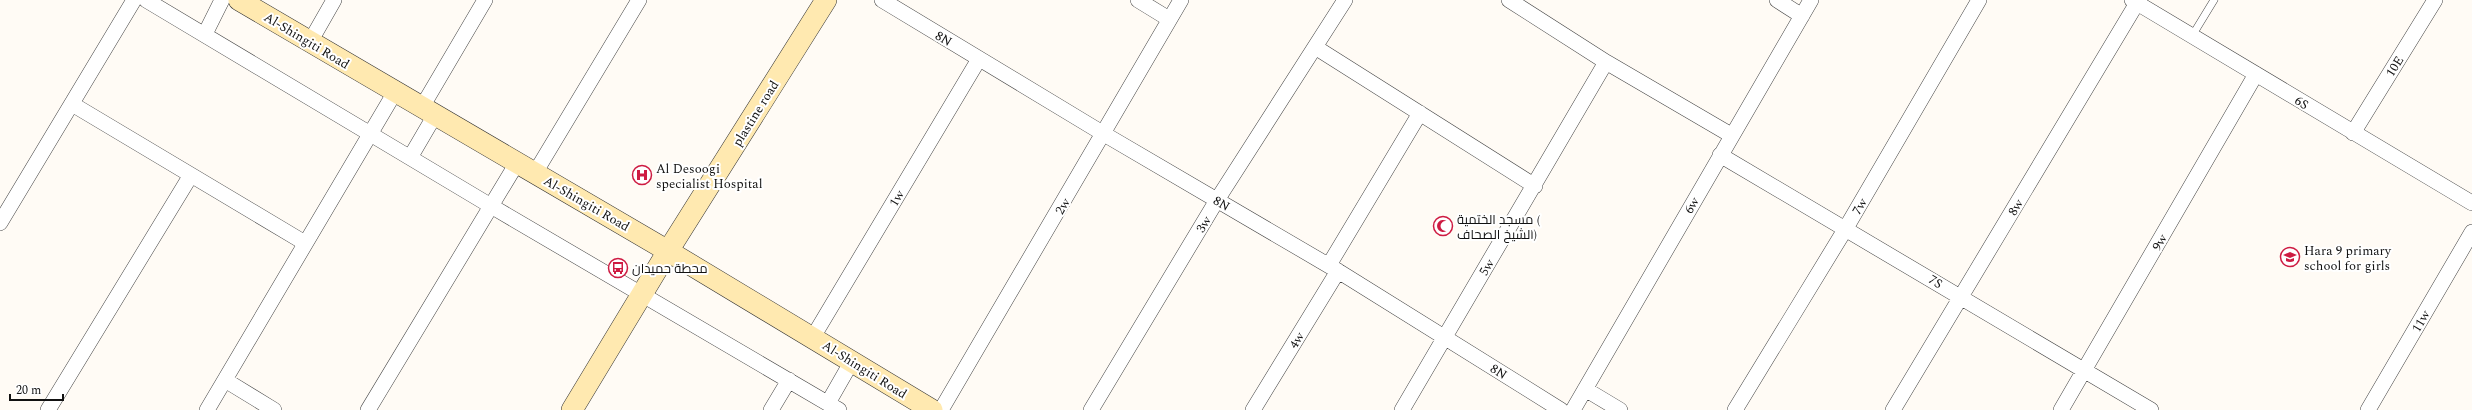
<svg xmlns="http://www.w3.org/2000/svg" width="2472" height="410" font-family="Spectral,Cairo,serif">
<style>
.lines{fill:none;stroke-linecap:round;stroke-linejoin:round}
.lane-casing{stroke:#444;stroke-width:8}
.street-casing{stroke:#444;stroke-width:16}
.secondary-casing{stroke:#333;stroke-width:22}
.lane{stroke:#fff;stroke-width:7}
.street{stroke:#fff;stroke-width:15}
.secondary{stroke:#ffe9b0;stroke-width:21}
.labels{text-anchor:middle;stroke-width:4;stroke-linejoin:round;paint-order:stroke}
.street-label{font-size:13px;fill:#111;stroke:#fff}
.poi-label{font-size:13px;fill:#111;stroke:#fff;text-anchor:start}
</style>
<rect width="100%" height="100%" fill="#fffbf5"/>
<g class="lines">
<g class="lane-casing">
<path id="lane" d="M2192,36L2214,0"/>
</g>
<g class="street-casing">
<path id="street" d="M146,0L491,206L839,410
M882,0L1104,134L1338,271L1561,410
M1138,0L1169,19
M1509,0L1606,62L1731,135
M1777,0L1802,16
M2132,0L2472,203
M205,34L222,0
M310,42L334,0
M1315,47L1535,186
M72,104L305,243
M422,107L485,0
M2353,133L2435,0
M1720,155L2151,410
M411,156L435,115
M535,173L639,0
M0,223L134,0
M1329,265L1420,113
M813,337L979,59
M225,380L274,410
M1585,389L1620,410
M828,403L852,361
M48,410L191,175
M207,410L395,92
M368,410L517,163
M771,410L789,380
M941,410L1181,0
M1091,410L1217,200L1345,0
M1253,410L1338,271
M1402,410L1606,62
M1573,410L1811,0
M1735,410L1846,228L1979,0
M1893,410L2137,3
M2061,410L2256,74
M2368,410L2472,232"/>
</g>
<g class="secondary-casing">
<path id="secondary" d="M239,0L668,251L932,410
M572,410L668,251L826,0"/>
</g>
<use href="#lane" class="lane"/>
<use href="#street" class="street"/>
<use href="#secondary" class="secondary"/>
</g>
<defs>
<g id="hospital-ring" transform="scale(1)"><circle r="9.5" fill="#fff" stroke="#ce1b42" stroke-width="1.5"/><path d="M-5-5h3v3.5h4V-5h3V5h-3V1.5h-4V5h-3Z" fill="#ce1b42"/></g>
<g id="mosque-ring" transform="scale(1)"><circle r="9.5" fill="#fff" stroke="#ce1b42" stroke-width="1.5"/><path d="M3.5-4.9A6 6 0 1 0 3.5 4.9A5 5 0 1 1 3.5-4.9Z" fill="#ce1b42"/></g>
<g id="school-ring" transform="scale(1)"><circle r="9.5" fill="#fff" stroke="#ce1b42" stroke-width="1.5"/><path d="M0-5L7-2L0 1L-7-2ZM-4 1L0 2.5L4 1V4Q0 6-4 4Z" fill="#ce1b42"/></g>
<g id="bus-ring" transform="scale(1)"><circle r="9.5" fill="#fff" stroke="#ce1b42" stroke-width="1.5"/><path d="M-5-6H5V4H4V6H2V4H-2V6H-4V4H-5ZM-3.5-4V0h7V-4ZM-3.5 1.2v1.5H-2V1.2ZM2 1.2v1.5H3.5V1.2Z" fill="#ce1b42"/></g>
</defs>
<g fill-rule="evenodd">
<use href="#hospital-ring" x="642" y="175"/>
<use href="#mosque-ring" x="1443" y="226"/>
<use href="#school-ring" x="2290" y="257"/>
<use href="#bus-ring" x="618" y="268"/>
</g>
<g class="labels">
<g class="street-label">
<text transform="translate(944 38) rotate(31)" y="5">8N</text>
<text transform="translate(307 40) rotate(31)" y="5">Al-Shingiti Road</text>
<text transform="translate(2394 66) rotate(-58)" y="5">10E</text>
<text transform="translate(2302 102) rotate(31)" y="5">6S</text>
<text transform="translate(755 113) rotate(-58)" y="5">plastine road</text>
<text transform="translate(896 198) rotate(-59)" y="5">1w</text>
<text transform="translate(587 203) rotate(30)" y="5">Al-Shingiti Road</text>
<text transform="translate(1222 203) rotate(30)" y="5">8N</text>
<text transform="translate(1691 205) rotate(-60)" y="5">6w</text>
<text transform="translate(1062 206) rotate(-59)" y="5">2w</text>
<text transform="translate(1859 206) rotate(-60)" y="5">7w</text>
<text transform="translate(2015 207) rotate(-59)" y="5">8w</text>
<text transform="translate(1203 224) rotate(-59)" y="5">3w</text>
<text transform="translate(2159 242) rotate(-60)" y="5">9w</text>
<text transform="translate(1486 267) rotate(-59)" y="5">5w</text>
<text transform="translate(1936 281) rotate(31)" y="5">7S</text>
<text transform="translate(2420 321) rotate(-60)" y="5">11w</text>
<text transform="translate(1296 340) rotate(-59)" y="5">4w</text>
<text transform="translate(865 369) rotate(32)" y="5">Al-Shingiti Road</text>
<text transform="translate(1499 371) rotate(32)" y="5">8N</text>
</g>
<g class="poi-label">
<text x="656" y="173">Al Desoogi<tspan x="656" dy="15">specialist Hospital</tspan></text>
<text x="1457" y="224">مسجد الختمية (<tspan x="1457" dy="15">الشيخ الصحاف)</tspan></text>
<text x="2304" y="255">Hara 9 primary<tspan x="2304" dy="15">school for girls</tspan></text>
<text x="632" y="273">محطة حميدان</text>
</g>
</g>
<path d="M10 394v6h53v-6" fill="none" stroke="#111111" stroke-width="2"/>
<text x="16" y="394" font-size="12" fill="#111111" stroke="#ffffff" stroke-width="3" paint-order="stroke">20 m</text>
</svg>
